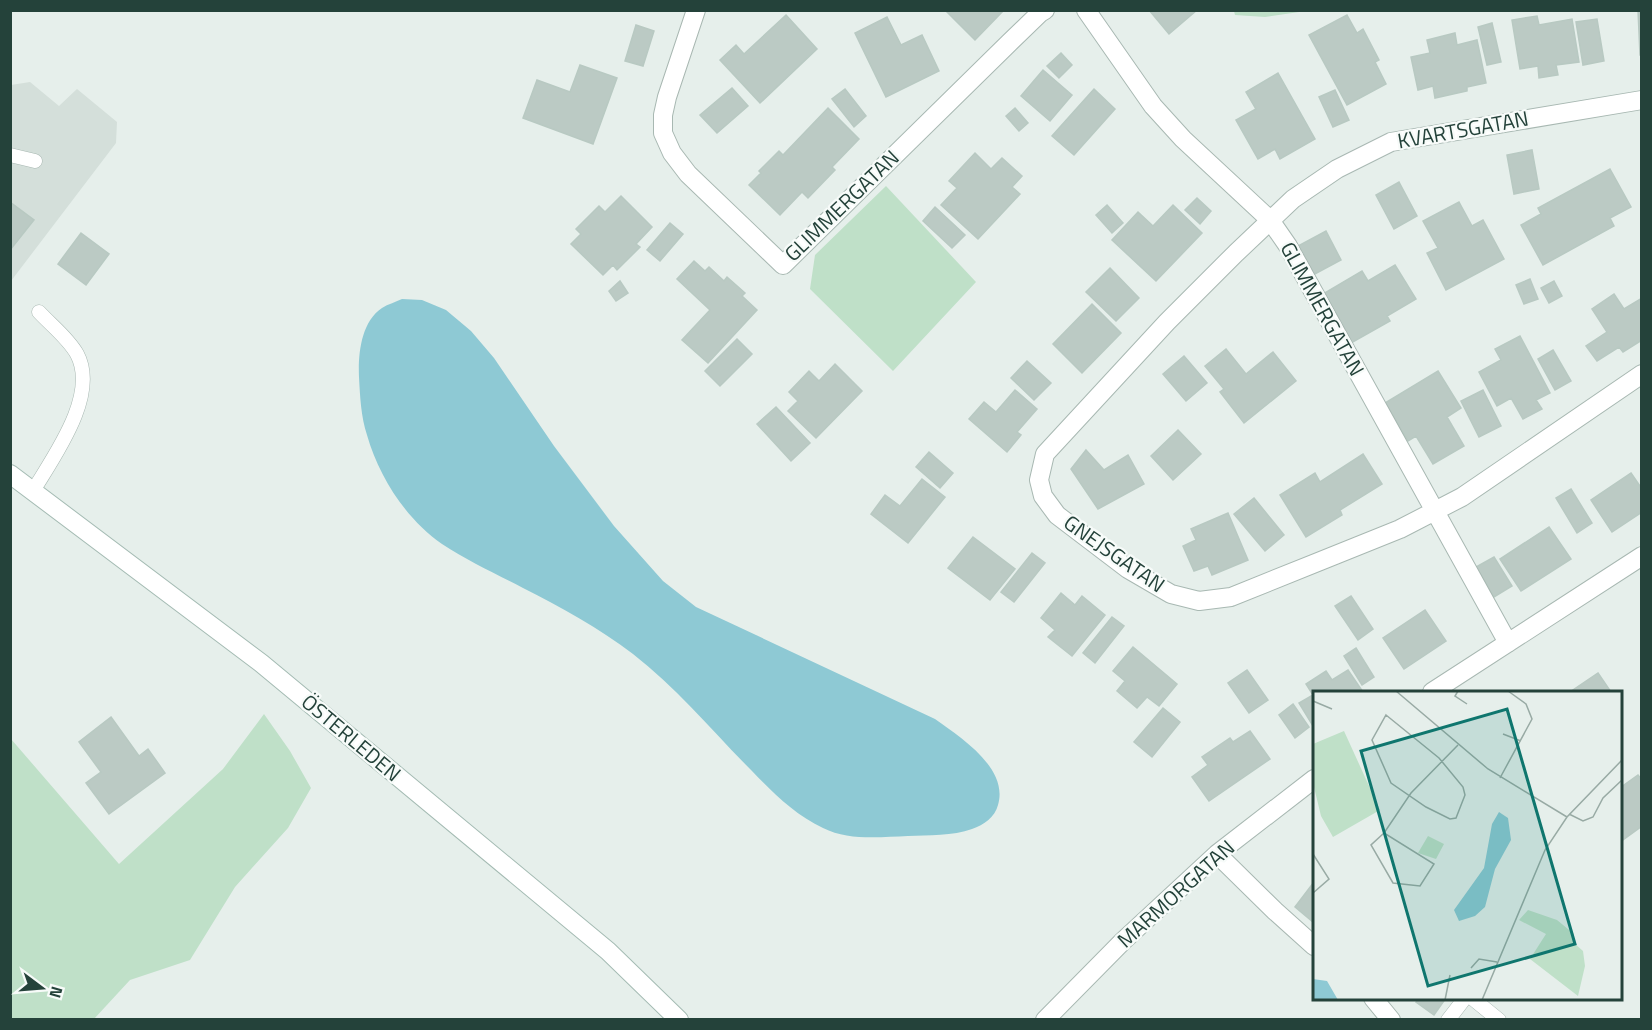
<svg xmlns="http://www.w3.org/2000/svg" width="1652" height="1030" font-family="'Titillium Web',sans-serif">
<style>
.built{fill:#d4dfda}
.green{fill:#bfe0c8}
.water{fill:#8ec9d4}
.building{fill:#bbcac4;stroke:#b8c9c2;stroke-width:1.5}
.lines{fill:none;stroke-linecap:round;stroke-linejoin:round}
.lane-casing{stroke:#a8b8b2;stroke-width:15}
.street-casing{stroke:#a8b8b2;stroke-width:20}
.secondary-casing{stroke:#a4bbb3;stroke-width:20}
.lane{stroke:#fff;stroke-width:14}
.street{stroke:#fff;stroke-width:18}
.secondary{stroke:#fff;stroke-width:18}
.labels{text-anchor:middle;stroke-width:4.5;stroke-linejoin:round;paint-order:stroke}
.street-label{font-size:21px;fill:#24423a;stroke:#f7fbf9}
.inset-road{fill:none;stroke:#98aaa4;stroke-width:1.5}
.view{fill:#0f766e;fill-opacity:0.15;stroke:#0f766e;stroke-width:3}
.inset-edge{fill:none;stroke:#24423a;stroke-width:3}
</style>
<rect width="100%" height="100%" fill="#e6efeb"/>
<path class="built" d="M30,82L59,106L77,89L117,122L116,143L11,281V85Z"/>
<path class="green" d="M1234,11V10L1306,11L1265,17L1235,15Z
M886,186L976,282L893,371L810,289L815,255Z
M264,714L290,751L311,788L288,828L235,887L190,960L130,980L94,1019H11V739L119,864L223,769Z"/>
<path class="water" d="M402,299L422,300L446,310L471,331L494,358L554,446L614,526L663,581L696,607L935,719C960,737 1009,768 998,805C995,817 984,825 972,829C953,836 928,835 908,836C880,837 849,841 823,828C795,815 773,793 752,771C713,732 677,688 633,654C599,628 561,607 523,588C496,574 468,561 442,544C406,519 379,477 367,435C361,417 360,396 359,377C358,354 361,322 382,308C388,304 396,302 402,299Z"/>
<path class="building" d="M945,10H1004L975,40Z
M1149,10H1197L1169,34Z
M1638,10H1642V55H1640Z
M786,15L817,49L760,103L720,60L736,45L744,54Z
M1347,15L1357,33L1363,29L1379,60L1375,62L1386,84L1347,105L1309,35Z
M1537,16L1539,25L1572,19L1579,62L1556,65L1558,75L1539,78L1538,66L1520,69L1512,20Z
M887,17L901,45L922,35L939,71L886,97L855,33Z
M1597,19L1604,61L1583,65L1576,22Z
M1492,23L1501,62L1487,65L1478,27Z
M636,25L654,31L643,66L625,61Z
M1455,33L1457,45L1477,40L1486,83L1467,87V91L1435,98L1433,86L1418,90L1411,57L1430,53L1427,40Z
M1061,53L1072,65L1059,78L1047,66Z
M580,65L617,78L593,144L523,118L537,80L570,92Z
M1043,70L1072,95L1050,121L1021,96Z
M1278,73L1315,139L1280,159L1275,149L1258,159L1236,120L1256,109L1246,92Z
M732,88L748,106L717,133L700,115Z
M845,89L866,116L854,127L832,99Z
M1094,89L1115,109L1074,155L1052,136Z
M1335,90L1349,120L1333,127L1319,97Z
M828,108L859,139L832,167L835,170L808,198L802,192L780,215L749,185L761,173L759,171L779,151L783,155Z
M1015,108L1028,123L1019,131L1006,116Z
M1532,150L1539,189L1514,194L1507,155Z
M975,153L991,169L1002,158L1022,176L1012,187L1020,194L978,239L941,205L957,188L949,181Z
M1610,169L1631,207L1610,218L1614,226L1543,265L1521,225L1541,214L1538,208Z
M1399,182L1417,216L1394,229L1376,195Z
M621,196L652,227L636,244L640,247L617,270L613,265L603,275L571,244L581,234L576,229L599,206L605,212Z
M1197,198L1211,211L1200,224L1185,210Z
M10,202L34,220L10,250Z
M1459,202L1472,226L1483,220L1504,259L1446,290L1427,253L1438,248L1423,221Z
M1107,205L1123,223L1112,233L1096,215Z
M1173,205L1202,233L1156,281L1112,240L1138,212L1153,226Z
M935,207L965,235L952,248L923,221Z
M670,223L683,234L660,261L647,250Z
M1326,231L1341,260L1313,275L1298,246Z
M81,233L109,254L86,285L58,264Z
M694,261L705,271L709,267L724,281L727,277L745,293L742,296L757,310L708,363L682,340L710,310L677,279Z
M1395,265L1416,299L1387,316L1390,321L1351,343L1323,294L1362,271L1368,281Z
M1110,268L1139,298L1116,321L1086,292Z
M1530,279L1538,299L1524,304L1516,285Z
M620,281L628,293L616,301L609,291Z
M1554,281L1562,296L1549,303L1541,288Z
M1614,294L1624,309L1642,298V340L1623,352L1619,347L1597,361L1586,346L1607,332L1592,309Z
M1092,304L1121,333L1082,373L1053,344Z
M1520,336L1550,393L1536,400L1542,409L1523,419L1511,398L1497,406L1479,372L1501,360L1495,349Z
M737,339L752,354L720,386L705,371Z
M1226,349L1246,374L1273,352L1296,381L1244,423L1220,392L1224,389L1205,366Z
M1553,350L1571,381L1555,390L1538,359Z
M1184,356L1207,383L1186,401L1163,374Z
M1027,361L1051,383L1034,400L1011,378Z
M835,364L862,391L816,438L788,411L798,401L789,392L809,371L819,381Z
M1438,371L1461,408L1447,417L1464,446L1433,464L1416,436L1408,441L1385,403Z
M1015,390L1037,409L1017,432L1021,435L1007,452L969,419L984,402L996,412Z
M1483,390L1501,426L1479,437L1461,401Z
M776,407L810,443L791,461L757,424Z
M1178,430L1201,454L1173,480L1151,456Z
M1086,450L1104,470L1128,455L1144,484L1098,509L1071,469Z
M929,452L953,473L940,488L916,467Z
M1363,454L1382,484L1340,510L1342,515L1306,537L1280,495L1315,473L1320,482Z
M1631,473L1642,489V512L1612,532L1591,500Z
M922,479L945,497L908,543L871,514L885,495L900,506Z
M1571,489L1592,523L1577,533L1556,498Z
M1254,498L1284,535L1265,551L1234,514Z
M1228,513L1248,560L1212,575L1208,566L1194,571L1183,546L1196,540L1191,529Z
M1549,527L1571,559L1521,591L1500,559Z
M973,537L1015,569L990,600L948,568Z
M1032,553L1045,563L1014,602L1001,592Z
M1494,557L1512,586L1494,597L1476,567Z
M1061,593L1075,605L1082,596L1105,615L1072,656L1048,637L1055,630L1041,618Z
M1351,596L1373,629L1358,640L1335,606Z
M1425,610L1446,641L1404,669L1383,638Z
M1112,617L1124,626L1095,663L1083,653Z
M1133,647L1177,684L1159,706L1147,697L1137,708L1117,691L1125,681L1113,671Z
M1356,648L1374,677L1362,685L1344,656Z
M1247,670L1268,700L1249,713L1228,683Z
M1348,670L1363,692H1314L1313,726L1299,703L1313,695L1306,684L1326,671L1332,680Z
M1598,673L1611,692H1570Z
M1293,704L1309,727L1295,738L1279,715Z
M1163,708L1180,722L1152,757L1134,742Z
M111,717L139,756L148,749L165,773L109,814L86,783L101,772L79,742Z
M1250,731L1270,759L1209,801L1192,777L1208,765L1202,757L1230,738L1233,742Z
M1638,775L1642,780V826L1620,842V788Z
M1314,882V923L1295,907Z
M1419,998H1446L1434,1015L1416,1002Z"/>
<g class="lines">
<g class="lane-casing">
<path id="lane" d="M10,155L35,161
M33,491C54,456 99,395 77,354C68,338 51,325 39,312
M1472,998L1499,1020
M1448,1020L1465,998"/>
</g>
<g class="street-casing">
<path id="street" d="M696,10L667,97L663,115V133L672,153L688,174L783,265L1009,43L1040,13L1045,10
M1086,10L1153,106L1183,139L1270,220L1288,246L1508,643
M1642,100L1391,142L1337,169L1293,199L1236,253L1167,322L1045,454L1039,480L1043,496L1057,515L1128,569L1171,594L1199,601L1231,597L1313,564L1400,529L1462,497L1642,374
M1432,692L1642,556
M1217,854L1275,911L1314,946
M1373,998L1391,1020
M1045,1020L1123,941L1217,854L1314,779"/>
</g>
<g class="secondary-casing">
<path id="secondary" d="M10,474L261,663L608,951L679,1020"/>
</g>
<use href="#lane" class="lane"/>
<use href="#street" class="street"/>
<use href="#secondary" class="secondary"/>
</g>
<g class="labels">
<g class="street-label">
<text transform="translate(1463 130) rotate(-10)" y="7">KVARTSGATAN</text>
<text transform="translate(842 206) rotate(-44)" y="7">GLIMMERGATAN</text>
<text transform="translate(1322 309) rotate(61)" y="7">GLIMMERGATAN</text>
<text transform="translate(1114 554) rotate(35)" y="7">GNEJSGATAN</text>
<text transform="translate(351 738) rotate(40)" y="7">ÖSTERLEDEN</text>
<text transform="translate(1176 894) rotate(-42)" y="7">MARMORGATAN</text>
</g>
</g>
<g transform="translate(1313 691)">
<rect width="309" height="309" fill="#e6efeb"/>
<path d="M31,40L67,119L20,146L8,125L0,92V53ZM115,145L131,153L123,168L105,162ZM215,219L244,229L261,243V252L270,260L272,275L265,305L217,268L233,243L206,229Z" fill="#bfe0c8"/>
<path d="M186,121L195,127L198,149L182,178L172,216L162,225L146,230L141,219L171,177L179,133ZM0,288L14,290L25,309H0Z" fill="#8ec9d4"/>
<path class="inset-road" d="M83,0L175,78L254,126M145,0L142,5L154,13M0,10L19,18M73,24L126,67L150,96L152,104L143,127L137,128L113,116L78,92L59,49ZM190,43L208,50M187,87L219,28L213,13L195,0M256,123L270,130L280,126L290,107L309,89M71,142L58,154L80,192L107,195L121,173L71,142L98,102L145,54M0,163L16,188L0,202M158,277L166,268L184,271M132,309L137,284M169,309L232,159L254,126L309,69"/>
<path class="view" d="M194,18L262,253L115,295L48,60Z"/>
<rect width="309" height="309" class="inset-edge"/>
</g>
<rect width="1652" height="1030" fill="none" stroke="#24423a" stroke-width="24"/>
<g transform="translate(42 988) rotate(106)" stroke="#f7fbf9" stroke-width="4.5" paint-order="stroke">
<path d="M0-4.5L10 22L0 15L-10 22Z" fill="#24423a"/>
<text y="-9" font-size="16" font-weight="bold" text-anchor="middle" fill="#24423a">N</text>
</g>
</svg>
